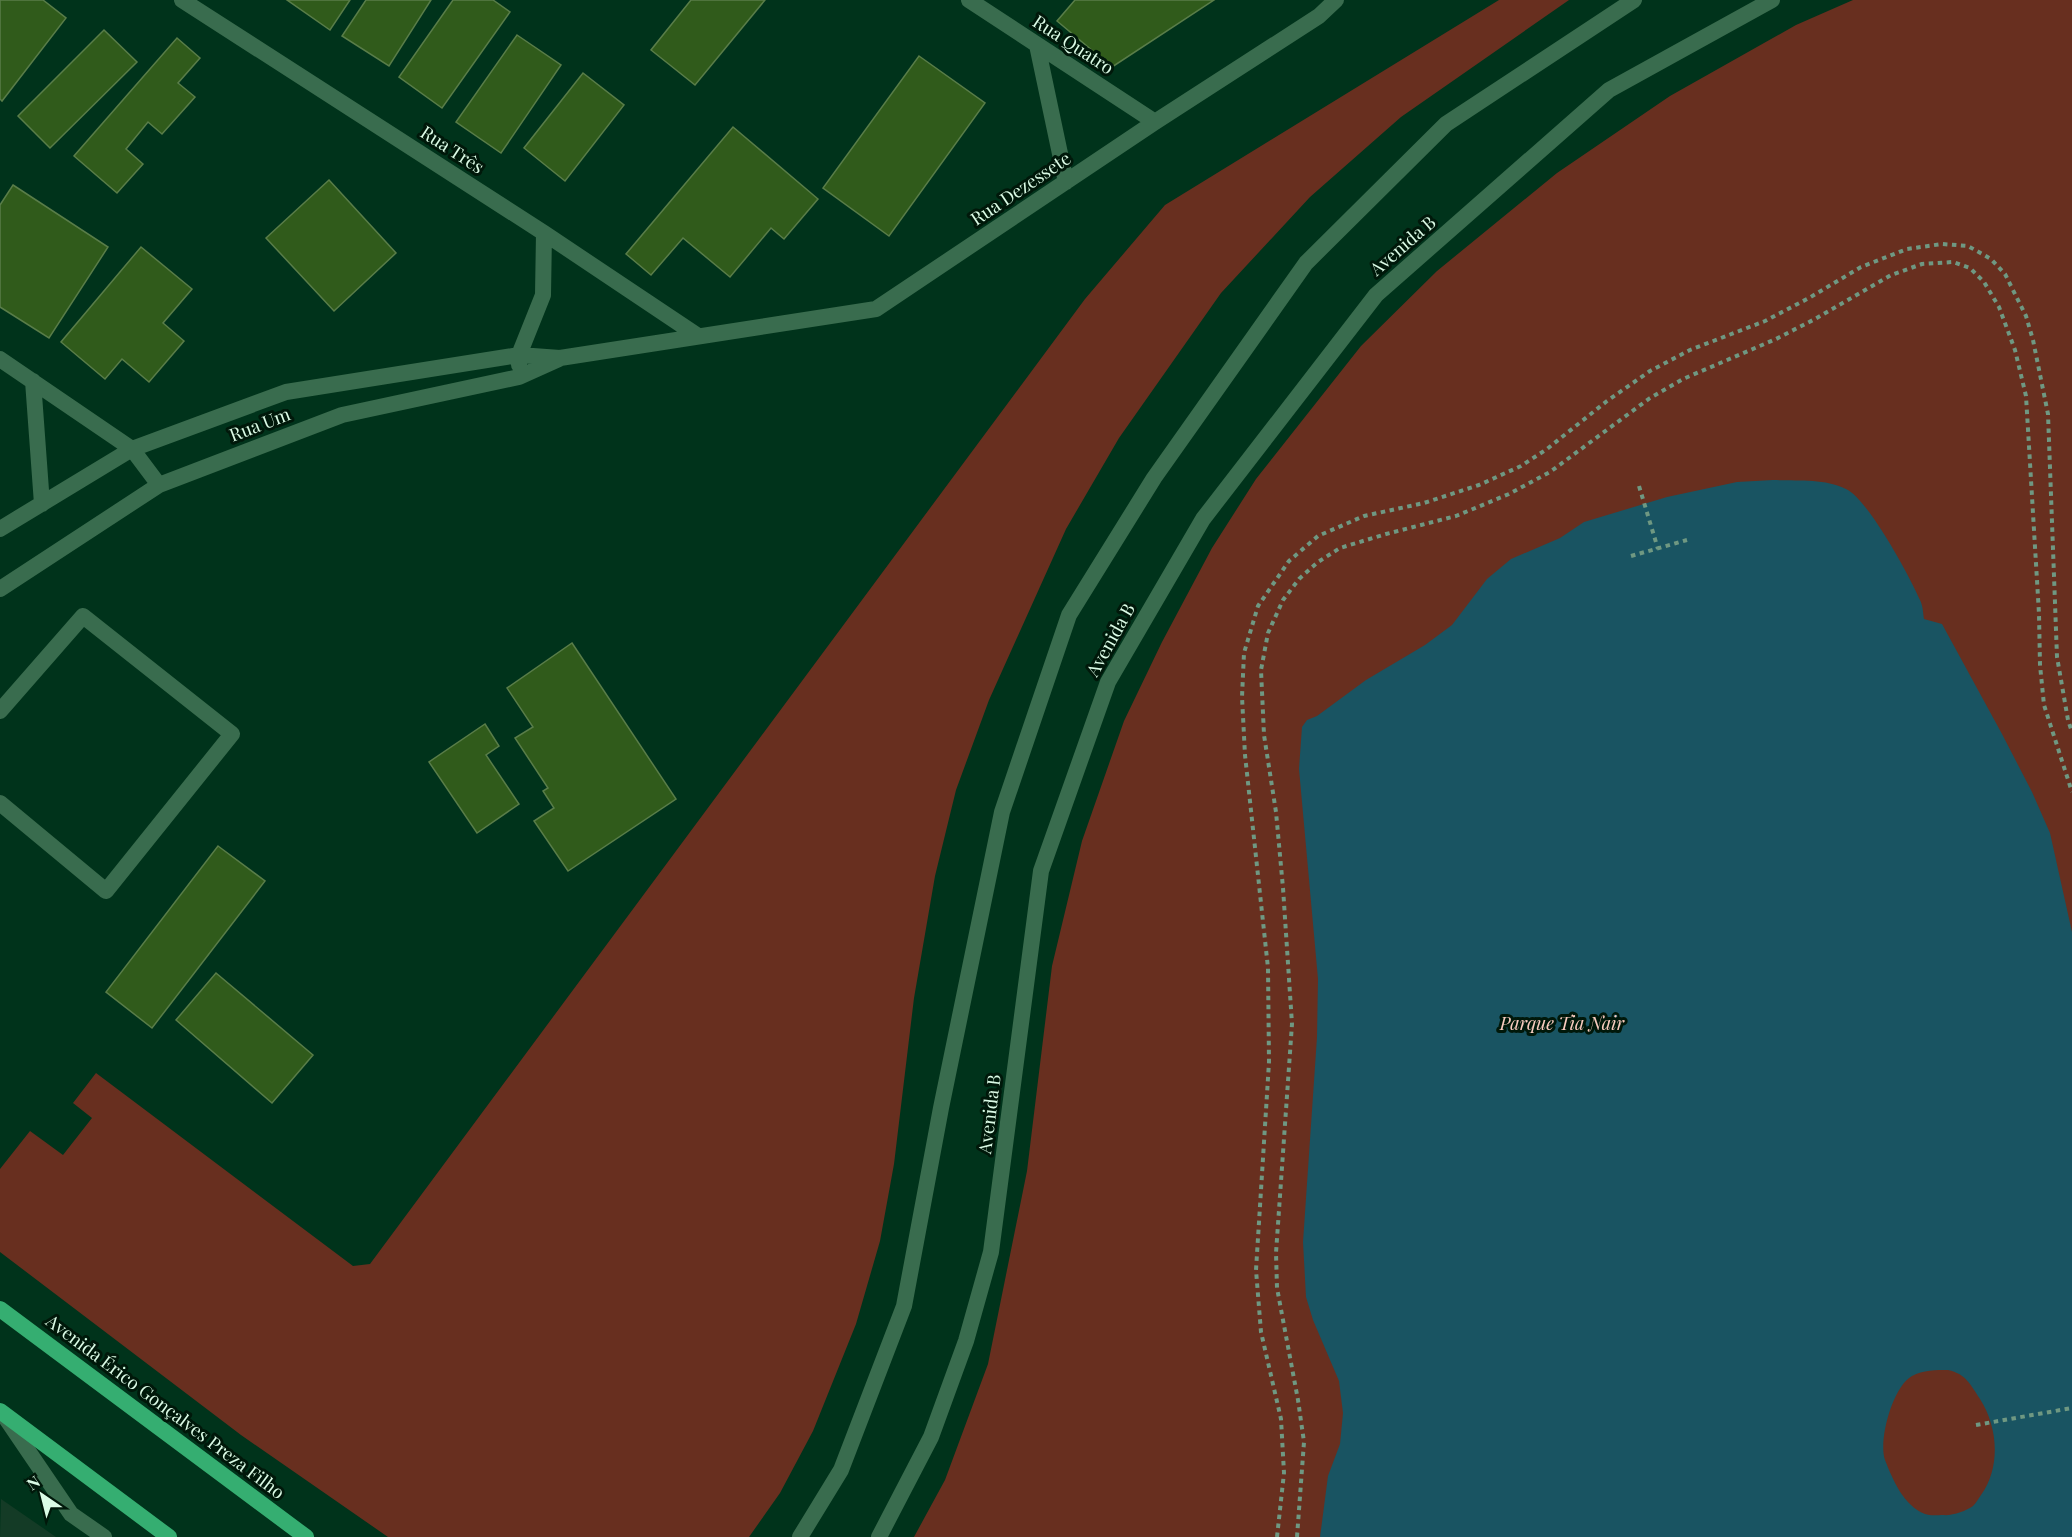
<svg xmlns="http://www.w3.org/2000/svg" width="2072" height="1537" font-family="'Playfair Display',serif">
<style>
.built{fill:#143b26}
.green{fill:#682f1f}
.water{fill:#195462;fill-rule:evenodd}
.building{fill:#305b1b;stroke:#597d49;stroke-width:1.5}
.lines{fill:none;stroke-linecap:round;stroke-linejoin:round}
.path{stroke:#6f9882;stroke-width:4;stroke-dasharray:4.5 4.5;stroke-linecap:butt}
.service{stroke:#396c4e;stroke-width:16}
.minor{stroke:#396c4e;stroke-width:16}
.primary{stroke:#35ae71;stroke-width:16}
.labels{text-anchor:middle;stroke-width:6;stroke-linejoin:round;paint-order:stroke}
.street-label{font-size:18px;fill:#dbfbe6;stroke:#00180a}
.park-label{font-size:18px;font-style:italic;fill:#facdc0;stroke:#00180a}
</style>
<rect width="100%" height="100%" fill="#00331b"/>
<path class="built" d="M1,1499L56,1537H0Z"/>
<path class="green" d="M1499,0H1569L1401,117L1310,197L1221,293L1119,438L1066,529L989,700L956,790L935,876L914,998L894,1164L880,1241L856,1324L813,1431L780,1493L749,1537H388L241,1435L0,1252V1169L30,1131L63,1155L92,1118L73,1103L96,1073L353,1266L370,1264L1085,299L1165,205Z
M1853,0H2072V1537H914L945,1480L988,1364L1027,1171L1052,966L1082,841L1124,721L1162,642L1212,548L1256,479L1361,346L1437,271L1557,173L1670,96L1796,25Z"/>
<path class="water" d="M1773,480C1797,481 1824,478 1846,489C1868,499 1910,577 1920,600C1923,606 1923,613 1924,619L1942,624L2002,734L2032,792L2050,833L2072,932V1537H1320L1328,1476L1340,1444L1343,1413L1339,1381L1313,1320L1306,1297L1303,1242L1317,1037L1318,979L1299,769L1302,727L1307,720L1317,716L1366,680L1425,645L1452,625L1487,579L1511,559L1560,538L1584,522L1667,497L1737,482ZM1948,1370C1966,1374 1970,1384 1980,1399C1998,1427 2001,1467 1981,1495C1979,1498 1976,1503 1973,1506C1966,1511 1952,1516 1943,1515C1938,1515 1930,1516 1925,1514C1903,1505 1893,1480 1885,1460C1878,1440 1893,1386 1912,1376C1923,1370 1936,1370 1948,1370Z"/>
<path class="building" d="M0,0H43L66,18L2,101L0,99Z
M287,0H350L330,30Z
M366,0H431L389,66L342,36Z
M453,0H493L510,12L442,108L399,77Z
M691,0H765L695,85L651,50Z
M1075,0H1214L1112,67L1057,21Z
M104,30L137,62L50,148L18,116Z
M517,35L561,65L501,153L456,122Z
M177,38L200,58L178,83L195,97L162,134L148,122L126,149L143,164L117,193L74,156Z
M919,56L985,103L889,236L823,188Z
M583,73L624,105L565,181L524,148Z
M733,127L818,199L784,239L771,228L730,277L683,238L651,275L626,254Z
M329,180L396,253L334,311L266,238Z
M13,185L108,247L49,338L0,307V205Z
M141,247L192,289L163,323L184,341L149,382L122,359L105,379L61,342Z
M572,643L676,799L568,871L534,821L554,808L543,791L548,788L515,738L533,727L507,688Z
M485,724L499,746L486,755L519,804L477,833L429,762Z
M218,846L265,881L152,1028L106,992Z
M216,973L313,1055L272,1103L176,1020Z"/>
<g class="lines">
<path class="path" d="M1639,486L1658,549
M1631,556L1687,540
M1976,1425L2072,1408
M1277,1537L1284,1473L1281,1419L1261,1332L1256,1270L1269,1062L1268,968L1245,755L1242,697L1244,653L1258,606L1289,561L1318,536L1364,516L1424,503L1479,485L1521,466L1547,449L1607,401L1650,371L1690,350L1765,321L1809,298L1861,267L1907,249L1942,244L1968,246L1991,259L2005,274L2026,316L2033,340L2048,414L2057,657L2068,720L2072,732
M1297,1537L1304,1442L1298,1400L1277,1288L1276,1253L1292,1024L1283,888L1276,812L1264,735L1261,670L1268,633L1283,600L1299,579L1318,562L1340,548L1386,534L1456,516L1509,494L1550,472L1650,398L1683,379L1776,339L1815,319L1891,275L1922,264L1953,262L1970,268L1984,282L1999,307L2015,350L2026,396L2039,614L2040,665L2044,705L2072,792"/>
<path class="service" d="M0,711L83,616L232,734L106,891L0,803"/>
<path class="minor" d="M182,0L544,233L698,336
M969,0L1155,122
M1037,45L1066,182
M0,359L132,449L159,485
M519,365V355L543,295L544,233
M33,381L42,504
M0,529L132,449L286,392L519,355L560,358L876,309L1155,122L1319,16L1336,0
M0,589L159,485L342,415L519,377L559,359
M3,1414L71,1514L104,1537
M800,1537L841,1470L904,1306L941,1108L1002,812L1069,615L1154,478L1306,263L1446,124L1634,0
M879,1537L931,1437L966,1341L991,1252L1041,871L1108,682L1203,519L1376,295L1609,90L1772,0"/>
<path class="primary" d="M0,1309L306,1537
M0,1411L169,1537"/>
</g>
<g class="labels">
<g class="street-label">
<text transform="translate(1073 45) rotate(33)" y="6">Rua Quatro</text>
<text transform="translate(452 150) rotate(33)" y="6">Rua Três</text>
<text transform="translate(1021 189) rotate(-34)" y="6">Rua Dezessete</text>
<text transform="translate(1403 246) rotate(-41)" y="6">Avenida B</text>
<text transform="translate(260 425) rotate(-21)" y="6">Rua Um</text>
<text transform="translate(1111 640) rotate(-61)" y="6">Avenida B</text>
<text transform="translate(990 1114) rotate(-83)" y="6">Avenida B</text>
<text transform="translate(165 1407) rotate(37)" y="6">Avenida Érico Gonçalves Preza Filho</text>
</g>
<g class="park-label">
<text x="1562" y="1030">Parque Tia Nair</text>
</g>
</g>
<g transform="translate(42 1495) rotate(325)" stroke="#00180a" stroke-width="4.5" paint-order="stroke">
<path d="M0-4.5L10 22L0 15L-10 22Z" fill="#dbfbe6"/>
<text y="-9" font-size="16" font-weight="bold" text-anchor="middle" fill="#dbfbe6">N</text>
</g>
</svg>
